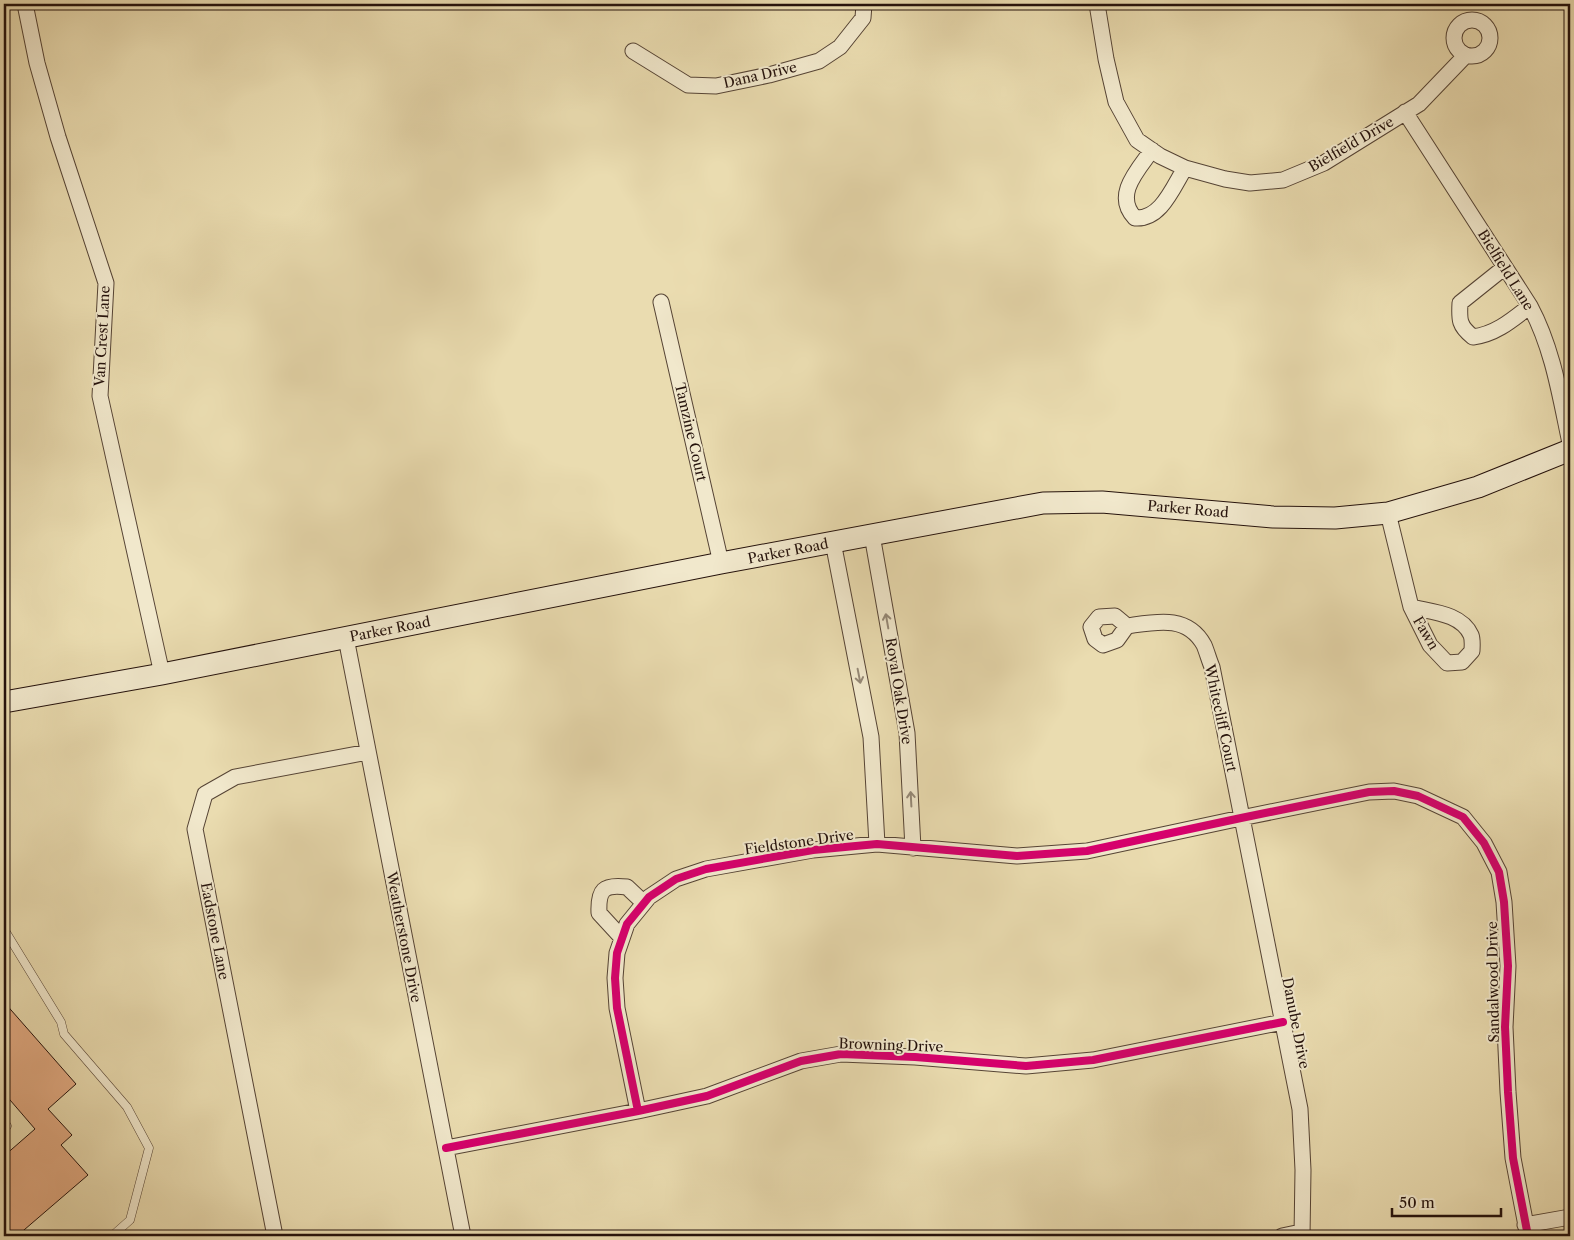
<svg xmlns="http://www.w3.org/2000/svg" width="1574" height="1240" font-family="'Libre Caslon Text',serif">
<style>
.building{fill:#e1aa82;stroke:#25120c}
.lines{fill:none;stroke-linecap:round;stroke-linejoin:round}
.service-casing{stroke:#564435;stroke-width:9}
.minor-casing{stroke:#564435;stroke-width:17}
.secondary-casing{stroke:#25120c;stroke-width:23}
.service{stroke:#f1e8cc;stroke-width:8}
.minor{stroke:#f1e8cc;stroke-width:15}
.secondary{stroke:#f1e8cc;stroke-width:21}
.cycleway-casing{stroke:#f1e8cc;stroke-width:11}
.cycleway{stroke:#d6006c;stroke-width:8}
.oneway{stroke:#958876}
.labels{text-anchor:middle;stroke-width:4;stroke-linejoin:round;paint-order:stroke}
.street-label{font-size:14px;fill:#25120c;stroke:#f1e8cc}
</style>
<rect width="100%" height="100%" fill="#eadcb0"/>
<filter id="stains"><feTurbulence type="fractalNoise" baseFrequency=".004" numOctaves="4"/><feColorMatrix values="0 0 0 0 .2 0 0 0 0 .09 0 0 0 0 .02 0 0 0 .5 -.17"/></filter>
<radialGradient id="worn" r=".72"><stop offset=".6" stop-color="#630" stop-opacity="0"/><stop offset="1" stop-color="#630" stop-opacity=".3"/></radialGradient>
<path class="building" d="M4,1002L76,1084L48,1109L72,1135L61,1145L88,1175L17,1236H4V1156L35,1129L4,1093Z"/>
<g class="lines">
<g class="service-casing">
<path id="service" d="M4,929L61,1022L64,1034L127,1107L149,1148L130,1220L112,1236
M4,1122L7,1126L4,1129"/>
</g>
<g class="minor-casing">
<path id="minor" d="M25,4L37,63L58,137L106,283L100,396L162,674
M1097,4L1106,59L1116,102L1137,140L1160,156L1185,168L1225,179L1250,183L1283,180L1324,163L1419,104L1466,55
M1454 38a18 18 0 1 1 36 0a18 18 0 1 1-36 0Z
M633,51L688,85L716,86L769,75L819,61L840,47L863,18L864,4
M1405,112L1530,306C1553,349 1560,396 1570,443
M1152,150C1138,170 1113,195 1135,218C1161,220 1173,187 1185,168
M1505,267L1460,303C1459,320 1459,326 1473,337C1496,334 1512,320 1530,306
M661,302L721,563
M1388,513L1411,607L1430,645L1447,663L1462,662L1472,651C1472,647 1473,640 1471,635C1461,613 1431,612 1411,607
M872,535L907,733L913,848
M833,542L871,737L877,844
M1127,626L1117,640L1103,645L1095,639L1091,627L1099,617L1115,616L1127,626C1155,622 1187,614 1204,645C1207,652 1209,660 1212,667L1300,1109L1303,1170L1302,1236
M346,638L463,1236
M622,938L599,913C598,890 603,884 627,887L644,903
M638,1111L617,1008L615,978L617,953L627,924L649,897L676,879L706,869L813,850L877,844L1017,856L1087,851L1241,818L1369,792L1394,791L1418,796L1463,817L1484,843L1499,872L1504,902L1508,966L1505,1027L1508,1092L1513,1158L1528,1236
M446,1148L638,1111L707,1096L801,1061L841,1054L915,1057L1026,1066L1093,1060L1283,1022
M1525,1225L1570,1217
M275,1236L195,829L205,794L235,777L368,752
M1282,1236L1301,1232"/>
</g>
<g class="secondary-casing">
<path id="secondary" d="M4,702L162,674L721,563L1043,503L1102,502L1273,517L1335,518L1388,513L1478,487L1570,450"/>
</g>
<use href="#service" class="service"/>
<use href="#minor" class="minor"/>
<use href="#secondary" class="secondary"/>
<g class="cycleway-casing">
<path id="cycleway" d="M638,1111L617,1008L615,978L617,953L627,924L649,897L676,879L706,869L813,850L877,844L1017,856L1087,851L1241,818L1369,792L1394,791L1418,796L1463,817L1484,843L1499,872L1504,902L1508,966L1505,1027L1508,1092L1513,1158L1528,1236
M446,1148L638,1111L707,1096L801,1061L841,1054L915,1057L1026,1066L1093,1060L1283,1022"/>
</g>
<use href="#cycleway" class="cycleway"/>
</g>
<defs><path id="oneway-shaft" d="M-6 0H5M1.5-3L5.5 0L1.5 3" fill="none" stroke-width="1.6" stroke-linecap="round" stroke-linejoin="round" transform="scale(1.25)"/></defs>
<g class="oneway">
<use href="#oneway-shaft" transform="translate(887 621) rotate(-100)"/>
<use href="#oneway-shaft" transform="translate(859 676) rotate(79)"/>
<use href="#oneway-shaft" transform="translate(911 799) rotate(-93)"/>
</g>
<g class="labels">
<g class="street-label">
<text transform="translate(760 75) rotate(-13)" y="5">Dana Drive</text>
<text transform="translate(1351 144) rotate(-30)" y="5">Bielfield Drive</text>
<text transform="translate(1506 270) rotate(58)" y="5">Bielfield Lane</text>
<text transform="translate(102 336) rotate(-87)" y="5">Van Crest Lane</text>
<text transform="translate(691 432) rotate(77)" y="5">Tamzine Court</text>
<text transform="translate(1188 509) rotate(5)" y="5">Parker Road</text>
<text transform="translate(788 551) rotate(-11)" y="5">Parker Road</text>
<text transform="translate(390 629) rotate(-11)" y="5">Parker Road</text>
<text transform="translate(1426 633) rotate(59)" y="5">Fawn</text>
<text transform="translate(899 691) rotate(81)" y="5">Royal Oak Drive</text>
<text transform="translate(1221 718) rotate(78)" y="5">Whitecliff Court</text>
<text transform="translate(799 842) rotate(-8)" y="5">Fieldstone Drive</text>
<text transform="translate(215 931) rotate(79)" y="5">Eadstone Lane</text>
<text transform="translate(404 937) rotate(79)" y="5">Weatherstone Drive</text>
<text transform="translate(1493 982) rotate(-91)" y="5">Sandalwood Drive</text>
<text transform="translate(1296 1023) rotate(79)" y="5">Danube Drive</text>
<text transform="translate(891 1045) rotate(2)" y="5">Browning Drive</text>
</g>
</g>
<rect width="1574" height="1240" fill="none" stroke="#eadcb0" stroke-width="20"/>
<rect x="5" y="5" width="1564" height="1230" fill="none" stroke="#25120c" stroke-width="2.5"/>
<rect x="10" y="10" width="1554" height="1220" fill="none" stroke="#25120c"/>
<path d="M1392 1208v8h109v-8" fill="none" stroke="#25120c" stroke-width="2.5"/>
<text x="1399" y="1208" font-size="15" fill="#25120c" stroke="#f1e8cc" stroke-width="4" paint-order="stroke">50 m</text>
<rect width="100%" height="100%" filter="url(#stains)"/>
<rect width="100%" height="100%" fill="url(#worn)"/>
</svg>
